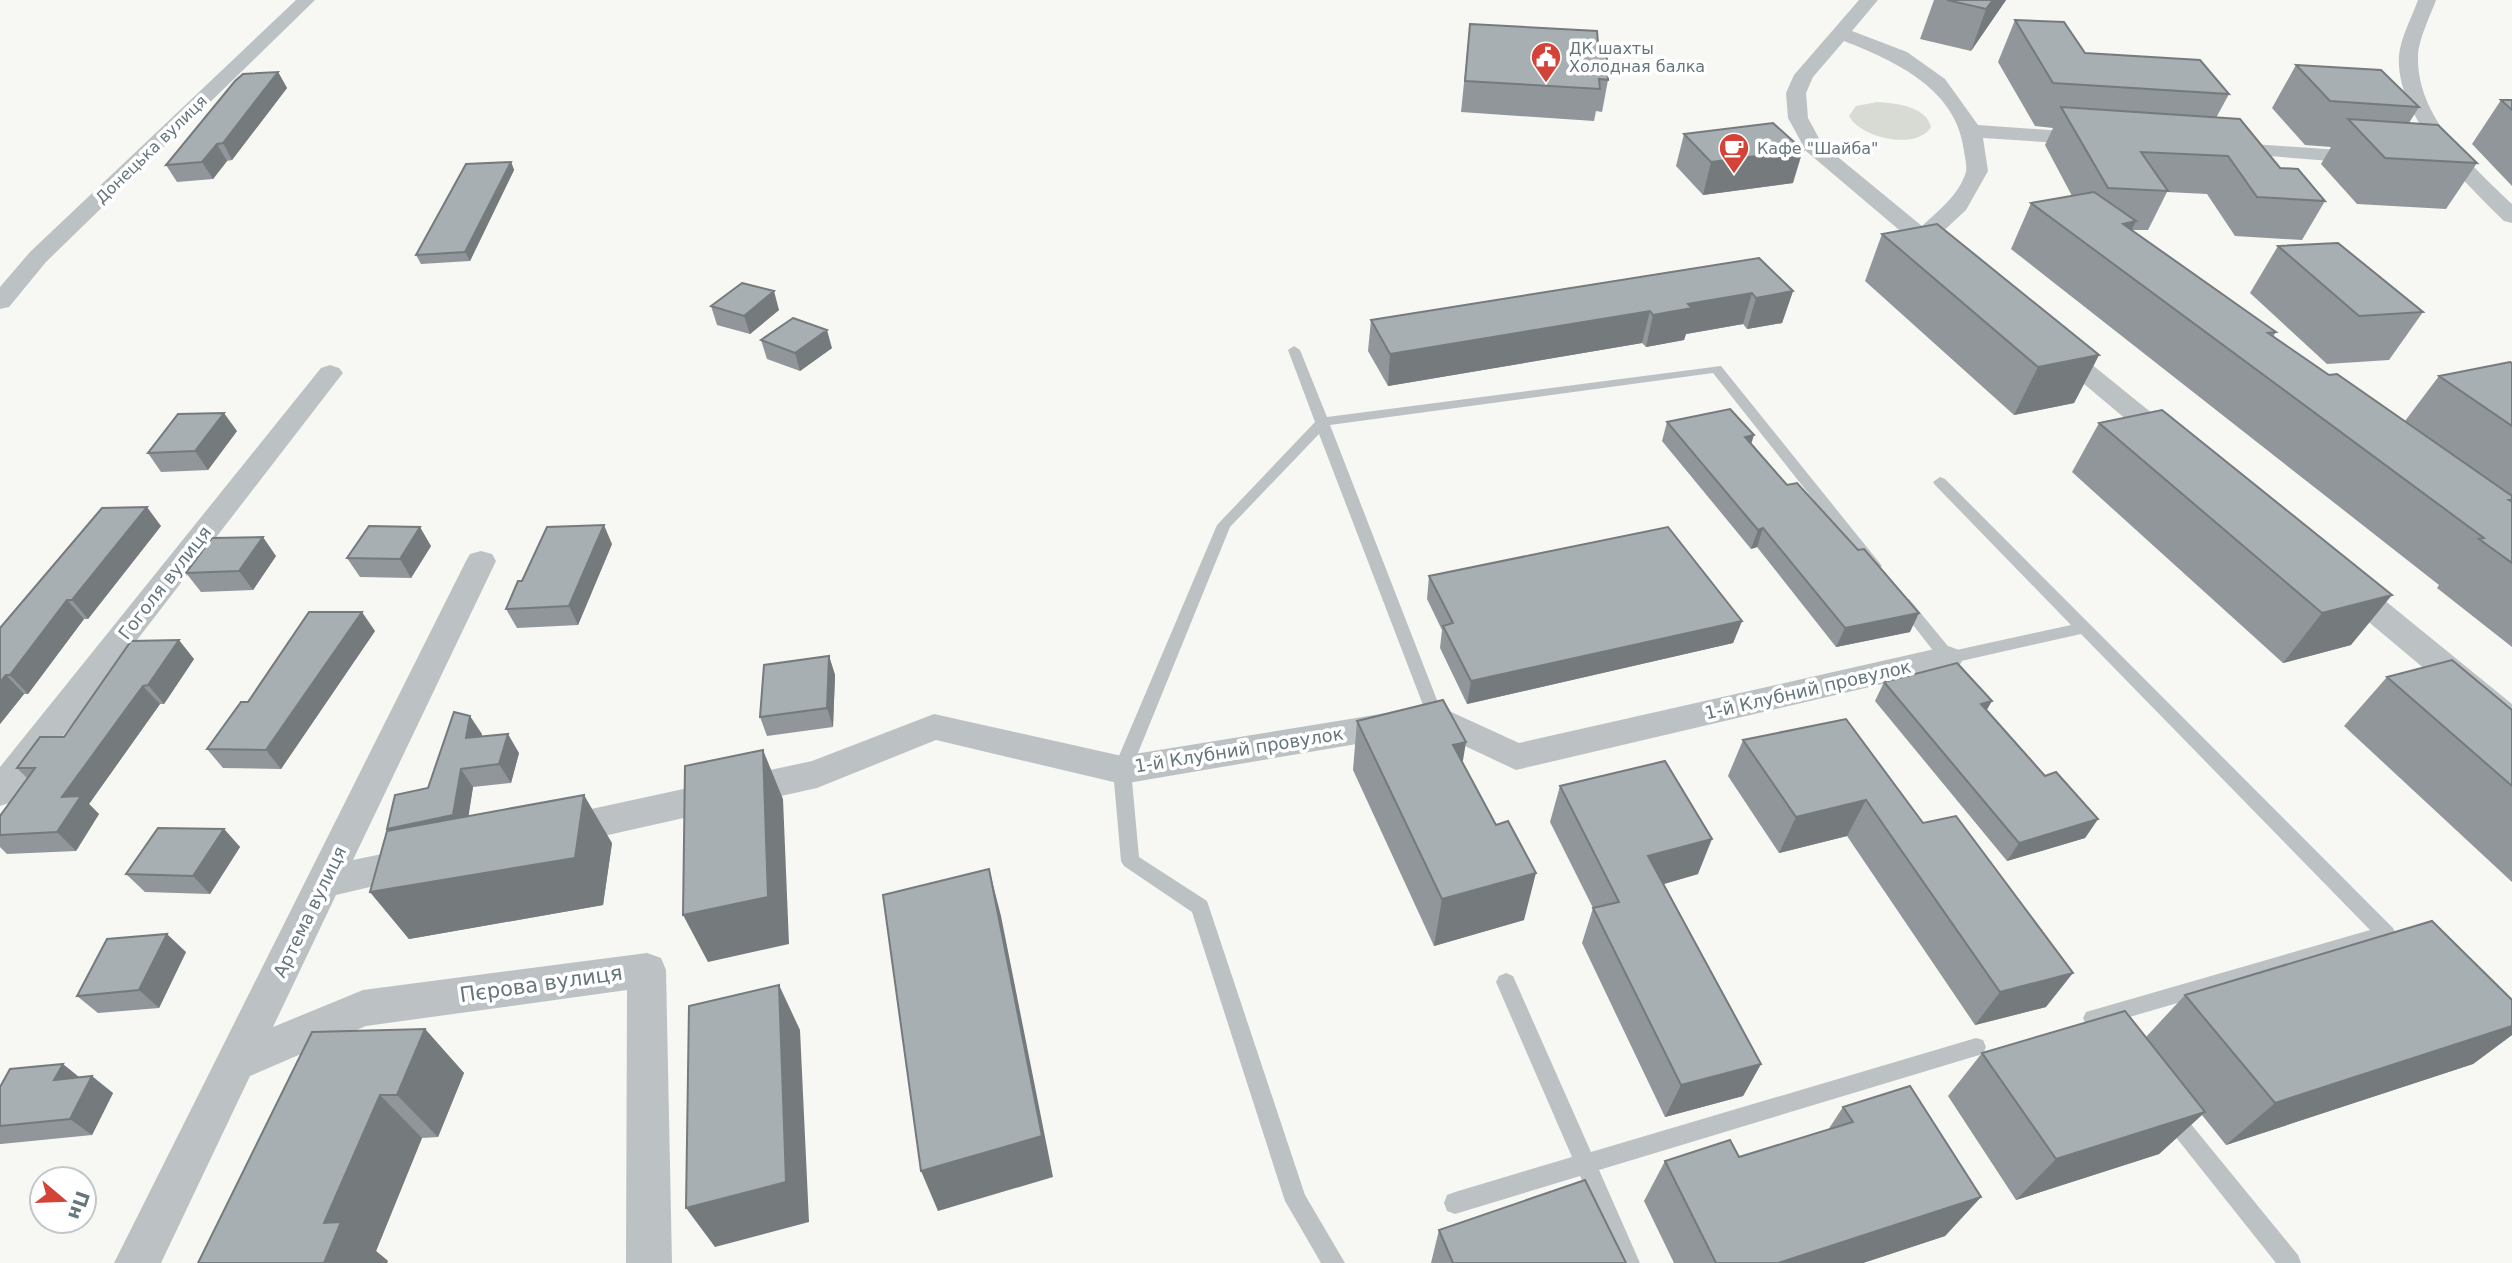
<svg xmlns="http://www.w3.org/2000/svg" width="2512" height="1263" font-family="'DejaVu Sans',sans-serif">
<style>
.green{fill:#d8dbd4}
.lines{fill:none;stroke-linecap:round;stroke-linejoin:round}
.lane{fill:#bcc2c4;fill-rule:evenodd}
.street{fill:#bcc2c4;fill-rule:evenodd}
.wall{fill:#90969a}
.shaded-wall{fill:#757a7d}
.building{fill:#a7afb3;stroke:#757a7d;stroke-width:2}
.labels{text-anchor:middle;stroke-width:7;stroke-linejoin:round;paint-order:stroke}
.far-poi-label{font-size:16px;fill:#65767d;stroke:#fff;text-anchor:start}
.far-street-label{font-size:16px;fill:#65767d;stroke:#fff}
.street-label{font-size:18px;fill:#65767d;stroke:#fff}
.near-street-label{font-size:21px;fill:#65767d;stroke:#fff}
</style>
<rect width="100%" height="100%" fill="#f7f7f4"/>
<path class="green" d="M1877,102C1895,103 1926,106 1931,127C1917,151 1860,138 1849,116L1856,106Z"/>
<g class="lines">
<path class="lane" d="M1294,346L1300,350L1327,417L1721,366L1882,566L1874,571L1869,570L1713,373L1330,425L1444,718L1442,723H1430L1428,718L1319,434L1230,527L1131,770L1139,857L1207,901L1305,1195L1345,1263H1321L1285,1201L1192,912L1124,866L1121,861L1113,770L1217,525L1315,422L1288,350Z
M1940,477L1945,479L2393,928L2396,934L2393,940L2109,1023L2118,1037L2115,1044L2108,1046C2097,1042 2088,1029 2083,1018L2086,1012L2370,930L2081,634L1948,664L1942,662L1899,607L1896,603L1899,599H1909L1952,651L2071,625L1935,485L1933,482Z
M1506,973L1513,976L1591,1152L1976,1038L1983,1040L1986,1047L1983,1054L1976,1056L1599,1170L1640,1263H1618L1580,1176L1455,1214L1447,1211L1444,1203L1447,1195L1455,1192L1572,1157L1496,982L1499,976Z
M2170,1104L2177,1107L2298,1255L2301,1263H2276L2163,1121L2159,1114L2163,1107Z"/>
<path class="street" d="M296,0H315L46,262L9,307L0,309V287L30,252Z
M1859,0H1878L1852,31L1907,52L1945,79L1978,125L2090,133L2100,139L2090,145L1983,138L1988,171L1966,210L1936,238L1957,257L1953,262H1937L1806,151L1788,118L1786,93L1794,75ZM1844,41C1895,61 1957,89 1964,151C1965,157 1967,166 1966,172C1959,195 1938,211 1922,226L1822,144L1808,118L1806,93L1813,77Z
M2418,0H2436C2430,17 2418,40 2418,57C2417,118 2472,165 2512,204V223L2504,221C2465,182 2395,117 2399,56C2400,39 2412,17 2418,0Z
M2225,142L2369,152L2380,158L2369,164L2218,152L2215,148L2218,144Z
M2055,339L2064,342L2179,435L2183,441L2179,447L2169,450L2159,447L2046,352L2042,347L2046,342Z
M330,365L339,368L343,373L339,378L12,802L0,806V767L321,368Z
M481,551L492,554L496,561L353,860L416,847L429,851L434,862L429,873L336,895L273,1027L363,990L647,953L661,958L666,970L672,1263H626L627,990L366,1026L250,1076L161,1263H114L466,561L470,554Z
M2345,574L2356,577L2512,704V736L2500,732L2334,593L2330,585L2334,577Z
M1948,646L1959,650L1964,658L1959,666L1516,770L1433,731L1122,784L936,740L817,788L559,846L546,841L541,831L546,821L559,816L812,761L934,714L1122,756L1436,705L1519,743Z"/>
</g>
<path class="wall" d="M1934,0H2006L1971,51L1920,39Z
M2015,20L2085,53L2229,94L2216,118L2280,168L2325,201L2302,240L2235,236L2207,194L2167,192L2148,230H2131L2276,332L2273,337L2329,375L2405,421L2439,376L2512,363V647L2437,588L2439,585L2011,249L2031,203L2072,196L2045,145L2053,128L2035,126L1998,62Z
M1470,24L1598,43L1608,80L1602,112L1596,111L1594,121L1461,112Z
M2296,65L2419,107L2409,123L2477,163L2446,209L2357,204L2321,164L2331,147L2305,145L2272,108Z
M278,72L287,88L232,160L227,161L213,179L177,182L166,165Z
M2501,100H2512V186L2472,144Z
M1684,134L1793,183L1703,195L1676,166Z
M511,162L514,170L470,261L421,264L416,255Z
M1882,234L2099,355L2074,403L2014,415L1865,281Z
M2278,246L2423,312L2389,360L2327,364L2250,293Z
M1759,258L1793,291L1782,323L1747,329L1743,324L1686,334L1684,340L1646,347L1642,343L1388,386L1368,351L1371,320Z
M711,306L779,310L750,334L717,325Z
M761,340L832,348L800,371L767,359Z
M2162,410L2351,645L2283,663L2072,472L2099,423Z
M1667,422L1751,444L1910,632L1836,647L1757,547L1751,549L1662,441Z
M237,431L208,470L161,472L148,453Z
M161,526L88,619H84L28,694H24L0,724V628Z
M612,544L578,625L517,628L506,609L522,581Z
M431,546L411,578L360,577L347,558Z
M276,556L253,590L201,592L186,573Z
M1429,576L1742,621L1733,643L1467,704L1440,648L1442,630L1427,599Z
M375,631L281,769L223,768L207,749L248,702Z
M131,641L194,659L164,704H160L89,804L99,814L76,851L7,854L0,847V816L27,778L17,768L64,737Z
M829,656L835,675L833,727L767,736L760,717Z
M2387,677L2512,710V882L2344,726Z
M1884,682L1986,710L2045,776L2098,819L2085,838L2007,861L1875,701Z
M1846,719L2046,1007L1975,1025L1847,836L1779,853L1728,776L1743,740Z
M1357,721L1463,763L1496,825L1524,920L1434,946L1353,770Z
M482,734L481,737L519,753L511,783L473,787L468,816L612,843L603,905L409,939L370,892L389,830L387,829Z
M1560,786L1698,874L1664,884L1761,1064L1743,1096L1665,1117L1582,943L1593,908L1550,822Z
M224,829L240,847L210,894L145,892L126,874Z
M186,952L159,1008L98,1013L77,996Z
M2185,995L2512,1000V1035L2473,1064L2226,1145L2202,1115L2159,1154L2016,1200L1948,1096L1982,1053L2146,1037Z
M425,1029L464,1073L438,1137L422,1138L376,1251L388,1261L387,1263H198Z
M80,1077L113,1093L92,1135L1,1144H0V1087Z
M1843,1107L1981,1197L1945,1236L1863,1263H1674L1644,1201L1665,1161L1739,1157L1828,1130Z
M1439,1230L1626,1263H1431Z"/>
<path class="shaded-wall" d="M1993,0H2006L1971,51L1986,9Z
M278,72L287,88L232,160L223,143Z
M217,144L227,161L213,179L202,162Z
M1803,150L1793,183L1703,195L1711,162Z
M511,162L514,170L470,261L465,252Z
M2136,221L2114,264L2123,224Z
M774,291L779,310L750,334L744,316Z
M1793,291L1782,323L1747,329L1756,298Z
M1752,293L1743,324L1686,334L1684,340L1646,347L1653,315L1688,304Z
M1650,311L1642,343L1388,386L1390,354Z
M827,330L832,348L800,371L795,353Z
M2099,355L2074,403L2014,415L2038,367Z
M224,413L237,431L208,470L195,451Z
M1754,435L1748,454L1745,437Z
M147,507L161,526L88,619L72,600Z
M604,525L612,544L578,625L569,606Z
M420,527L431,546L411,578L400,559Z
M1763,528L1757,547L1751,549L1758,530Z
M263,537L276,556L253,590L239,571Z
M2392,595L2351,645L2283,663L2322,613Z
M67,600L84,619L28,694L10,675Z
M362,612L375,631L281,769L266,750Z
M1919,613L1910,632L1836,647L1845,628Z
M1742,621L1733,643L1467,704L1471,681Z
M179,640L194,659L164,704L148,685Z
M829,656L835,675L833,727L827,708Z
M6,675L24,694L0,724V682Z
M143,686L160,704L89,804L99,814L76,851L57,832L62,797Z
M1992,701L1981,720V704Z
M470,716L482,734L478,757L466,738Z
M508,734L519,753L511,783L499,764Z
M1466,742L1458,791L1453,745Z
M763,750L783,799L789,944L708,962L683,915Z
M461,769L473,787L466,833L401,847L387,829Z
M584,795L612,843L603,905L409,939L370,892Z
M1866,800L1847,836L1779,853L1796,817Z
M2098,819L2085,838L2007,861L2019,843Z
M224,829L240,847L210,894L193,876Z
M1712,839L1698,874L1636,892L1648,856Z
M989,869L1001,916L1053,1177L938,1211L921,1171Z
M1536,873L1524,920L1434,946L1442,899Z
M167,934L186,952L159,1008L139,990Z
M2073,973L2046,1007L1975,1025L2000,992Z
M779,985L800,1030L809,1222L715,1247L686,1208Z
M2512,1026V1035L2473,1064L2226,1145L2275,1103Z
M425,1029L464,1073L438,1137L397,1095Z
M63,1064L84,1081L54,1080Z
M1761,1064L1743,1096L1665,1117L1681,1085Z
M92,1076L113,1093L92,1135L70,1119Z
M380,1095L422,1138L376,1251L388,1261L387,1263H324V1223Z
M2205,1112L2159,1154L2016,1200L2056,1159Z
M1981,1197L1945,1236L1863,1263H1778Z"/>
<path class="building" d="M1947,0H1993L1986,9Z
M2015,20L2064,22L2085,53L2200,60L2229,94L2053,83Z
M1470,24L1597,31L1598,43L1606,44L1608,80L1599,79L1600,89L1465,81Z
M2296,65L2381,70L2419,107L2330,101Z
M278,72L223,143L217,144L202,162L166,165L235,81L243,74Z
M2501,100H2512V110Z
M2061,107L2240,119L2280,168L2298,169L2325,201L2257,197L2228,156L2141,152L2168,191L2108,188Z
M2348,119L2438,125L2477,163L2385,158Z
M1773,123L1803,150L1711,162L1684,134Z
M511,162L465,252L416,255L466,164Z
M2094,192L2136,221L2123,224L2276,332L2268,333L2329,375L2337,374L2512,496V500H2509L2512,502V563L2479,539L2484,538L2031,203Z
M1937,224L2099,355L2038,367L1882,234Z
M2338,243L2423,312L2359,316L2278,246Z
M1759,258L1793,291L1756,298L1752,293L1688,304L1692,308L1653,315L1650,311L1390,354L1371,320Z
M742,283L774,291L744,316L711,306Z
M793,318L827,330L795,353L761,340Z
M2510,362L2512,363V426L2439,376Z
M1730,409L1754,435L1745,437L1787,485L1797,483L1858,550L1864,549L1919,613L1845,628L1763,528L1758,530L1667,422Z
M2162,410L2392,595L2322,613L2099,423Z
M224,413L195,451L148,453L178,414Z
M147,507L72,600H67L10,675H6L0,682V628L102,508Z
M604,525L569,606L506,609L518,581H522L547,527Z
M369,526L420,527L400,559L347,558Z
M1668,527L1742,621L1471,681L1443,626L1453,623L1429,576Z
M263,537L239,571L186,573L212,538Z
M309,612H362L266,750L207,749L241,702H248Z
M179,640L148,685L143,686L62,797L81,796L57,832L0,835V816L35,768H17L40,737H64L131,641Z
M829,656L827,708L760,717L764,665Z
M2452,660L2512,710V786L2387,677Z
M1957,663L1992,701L1981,704L2045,776L2056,772L2098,819L2019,843L1884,682Z
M1443,700L1466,742L1453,745L1496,825L1508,821L1536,873L1442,899L1357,721Z
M454,712L470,716L466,738L508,734L499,764L461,769L453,815L387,829L395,795L428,788Z
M1846,719L1923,823L1956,816L2073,973L2000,992L1866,800L1796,817L1743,740Z
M763,750L768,897L683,915L685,766Z
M1665,761L1712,839L1648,856L1761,1064L1681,1085L1593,908L1619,902L1560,786Z
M584,795L575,858L370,892L387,831Z
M158,828L224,829L193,876L126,874Z
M989,869L1042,1136L921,1171L883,895Z
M2432,921L2512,1000V1026L2275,1103L2185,995Z
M167,934L139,990L77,996L107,939Z
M779,985L786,1182L686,1208L689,1006Z
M2125,1011L2205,1112L2056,1159L1982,1053Z
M425,1029L397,1095H380L324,1223L341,1222L324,1263H198L312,1032Z
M63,1064L54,1080L92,1076L70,1119L0,1126V1087L10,1069Z
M1910,1086L1981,1197L1778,1263H1716L1665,1161L1730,1140L1739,1157L1853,1122L1843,1107Z
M1585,1180L1626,1263H1453L1439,1230Z"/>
<defs>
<g id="civic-pin" transform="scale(1.575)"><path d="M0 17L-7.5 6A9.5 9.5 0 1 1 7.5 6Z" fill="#d44338" stroke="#fff"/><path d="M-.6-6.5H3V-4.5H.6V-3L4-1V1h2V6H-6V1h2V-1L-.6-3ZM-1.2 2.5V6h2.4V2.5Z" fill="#fff"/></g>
<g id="cafe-pin" transform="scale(1.575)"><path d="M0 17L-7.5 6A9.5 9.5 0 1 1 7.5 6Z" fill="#d44338" stroke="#fff"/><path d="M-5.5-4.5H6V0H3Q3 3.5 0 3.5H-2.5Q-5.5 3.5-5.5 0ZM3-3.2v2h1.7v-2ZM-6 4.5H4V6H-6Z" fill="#fff"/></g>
</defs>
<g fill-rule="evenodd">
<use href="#civic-pin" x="1546" y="57"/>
<use href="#cafe-pin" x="1734" y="148"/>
</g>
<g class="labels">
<g class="far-poi-label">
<text x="1569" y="54">ДК шахты<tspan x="1569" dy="18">Холодная балка</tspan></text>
<text x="1757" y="154">Кафе "Шайба"</text>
</g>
<g class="far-street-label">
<text transform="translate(151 149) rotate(-44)" y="6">Донецька вулиця</text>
</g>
<g class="street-label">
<text transform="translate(165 583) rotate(-52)" y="6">Гоголя вулиця</text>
<text transform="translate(1808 690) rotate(-13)" y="6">1-й Клубний провулок</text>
<text transform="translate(1239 750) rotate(-9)" y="6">1-й Клубний провулок</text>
<text transform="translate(310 912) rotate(-64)" y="6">Артема вулиця</text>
</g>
<g class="near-street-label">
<text transform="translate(541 984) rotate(-8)" y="7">Пєрова вулиця</text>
</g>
</g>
<g transform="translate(63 1200) rotate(109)"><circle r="33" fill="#ffffff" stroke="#c1c8cb" stroke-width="2"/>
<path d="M0-5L12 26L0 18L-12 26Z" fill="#d44338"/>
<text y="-10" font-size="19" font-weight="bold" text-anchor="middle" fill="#65767d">Пн</text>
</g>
</svg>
